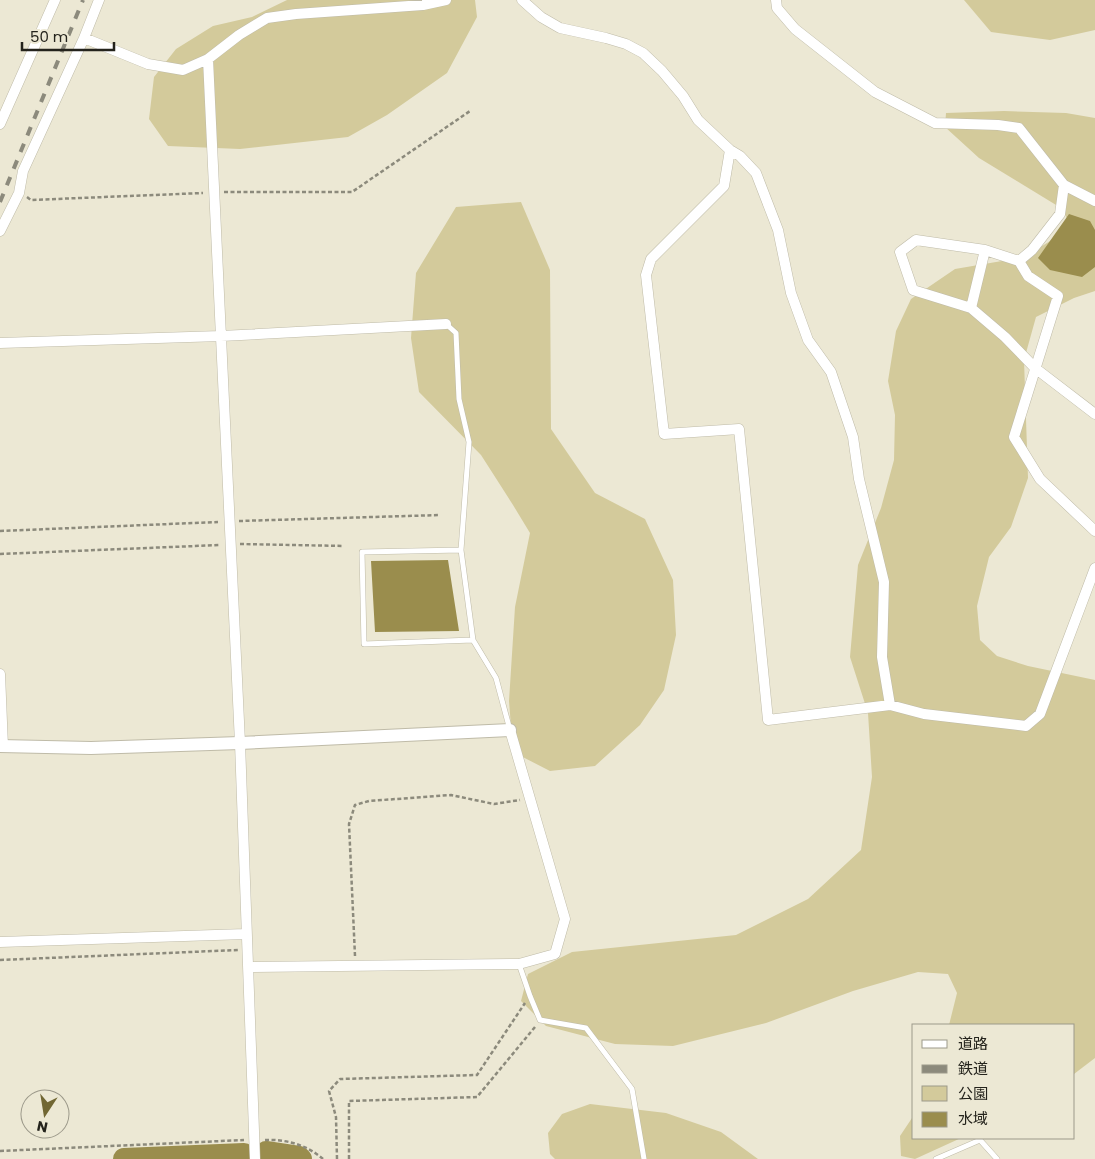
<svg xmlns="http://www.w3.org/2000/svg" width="1095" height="1159" font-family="Poppins,'Noto Sans JP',sans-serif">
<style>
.green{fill:#d3ca9b}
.water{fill:#9a8d4d}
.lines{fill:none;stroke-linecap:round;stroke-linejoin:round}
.river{stroke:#9a8d4d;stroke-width:22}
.service-casing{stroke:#bfbba8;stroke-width:6}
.minor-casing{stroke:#bfbba8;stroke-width:11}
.tertiary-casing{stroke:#bfbba8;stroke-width:14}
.path{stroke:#8c8a7c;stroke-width:2.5;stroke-dasharray:4 2.5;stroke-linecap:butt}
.service{stroke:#fff;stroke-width:5}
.minor{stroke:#fff;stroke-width:10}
.tertiary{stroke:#fff;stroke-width:12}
.rail{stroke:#8c8a7c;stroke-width:4;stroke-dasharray:9 9;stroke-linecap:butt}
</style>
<rect width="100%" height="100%" fill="#ece8d4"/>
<path class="green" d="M287,0H475L477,17L447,73L387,115L348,137L240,149L168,146L149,119L154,77L176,49L213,26L252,17Z
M964,0H1095V30L1050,40L991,32Z
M1004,111L1066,113L1095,118V291L1074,298L1036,317L1024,360L1028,478L1011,527L989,557L977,606L980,640L997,656L1028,666L1095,680V1058L1074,1074V1025H949L957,993L948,974L918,972L853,991L766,1023L673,1046L615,1044L546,1026L521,1001L528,974L572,952L736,935L808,899L861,850L872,777L868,713L850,657L858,565L881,508L894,460L895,415L888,381L896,331L911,299L955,269L1025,257L1072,227L1061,208L979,158L945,127L946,113Z
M521,202L550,270L551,429L595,493L645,519L673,580L676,635L664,690L640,725L595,766L550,771L513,752L509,701L515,607L530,533L513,505L481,455L419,392L411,338L416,273L456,207Z
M590,1104L666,1113L721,1132L758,1159H555L550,1154L548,1133L562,1114Z
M914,1115V1138H961L915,1159L901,1156L900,1136Z"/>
<path class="water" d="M1069,214L1090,221L1095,230V267L1082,277L1050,270L1038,258Z
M448,560L459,631L375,632L371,561Z"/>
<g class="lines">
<path class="river" d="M266,1152L299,1157L301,1159
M124,1159L244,1154"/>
<g class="service-casing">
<path id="service" d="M446,324L456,333L459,399L469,442L461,550L473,640L496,678L510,730
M461,550L362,552L364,644L473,640
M519,964L530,996L540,1020L586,1028L632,1089L644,1159
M936,1159L980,1140L997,1159"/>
</g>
<g class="minor-casing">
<path id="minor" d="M522,0L541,17L560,28L606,38L626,44L643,53L662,71L683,96L698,120L730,150L740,156L756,173L778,230L791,293L808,340L831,372L853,437L859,479L884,582L882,657L890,705
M776,0L777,8L795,29L875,92L935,123L998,125L1019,128L1064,185L1095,201
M84,38L148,64L183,70L208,59L239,35L267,18L296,14L423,5L446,0
M208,59L240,743L255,1159
M0,124L55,0
M730,150L724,186L651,259L646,275L664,434L739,429L768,720L890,705L924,714L1026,726L1040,714L1095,568
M0,231L19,193L23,171L84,38L99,0
M1019,261L1032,250L1060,214L1064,185
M971,308L985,250
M0,343L221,336L446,324
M1095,414L1035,368L1005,337L971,308L913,290L900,252L916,240L985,250L1019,261L1028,276L1058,296L1014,437L1040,479L1095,531
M0,674L3,747
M0,942L246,934
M248,967L519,964L555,954L565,919L510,730"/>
</g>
<g class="tertiary-casing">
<path id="tertiary" d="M0,746L91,748L240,743L510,730"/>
</g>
<path class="path" d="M224,192H352L470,111
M27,197L31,200L203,193
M239,521L440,515
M0,531L218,522
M240,544L344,546
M0,554L220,545
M355,956L349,824L355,805L369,801L451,795L494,804L520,800
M0,960L238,950
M265,1140C286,1139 307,1145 323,1159
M0,1151L244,1140
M337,1159L336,1117L329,1091L340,1079L477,1075L525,1003
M349,1159V1101L477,1097L535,1027"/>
<use href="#service" class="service"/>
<use href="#minor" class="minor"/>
<use href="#tertiary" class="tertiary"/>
<path class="rail" d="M0,202L83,0"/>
</g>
<rect x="912" y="1024" width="162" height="115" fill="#ece8d4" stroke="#9c998a"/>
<rect x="922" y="1040" width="25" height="8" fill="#ffffff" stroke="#9c998a"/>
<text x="958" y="1049" font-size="15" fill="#24231c">道路</text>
<rect x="922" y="1065" width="25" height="8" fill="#8c8a7c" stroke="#9c998a"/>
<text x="958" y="1074" font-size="15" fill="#24231c">鉄道</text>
<rect x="922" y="1086" width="25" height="15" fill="#d3ca9b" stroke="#9c998a"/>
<text x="958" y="1099" font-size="15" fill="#24231c">公園</text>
<rect x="922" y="1112" width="25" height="15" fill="#9a8d4d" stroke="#9c998a"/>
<text x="958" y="1124" font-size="15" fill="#24231c">水域</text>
<g transform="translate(45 1114) rotate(192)"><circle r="24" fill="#ece8d4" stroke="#9c998a"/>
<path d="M0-4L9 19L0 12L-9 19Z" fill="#716733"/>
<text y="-8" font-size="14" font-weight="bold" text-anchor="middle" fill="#24231c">N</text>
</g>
<path d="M22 42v8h92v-8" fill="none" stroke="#24231c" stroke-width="2.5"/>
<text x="30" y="42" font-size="15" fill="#24231c" stroke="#ece8d4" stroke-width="4" paint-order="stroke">50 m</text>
</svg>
